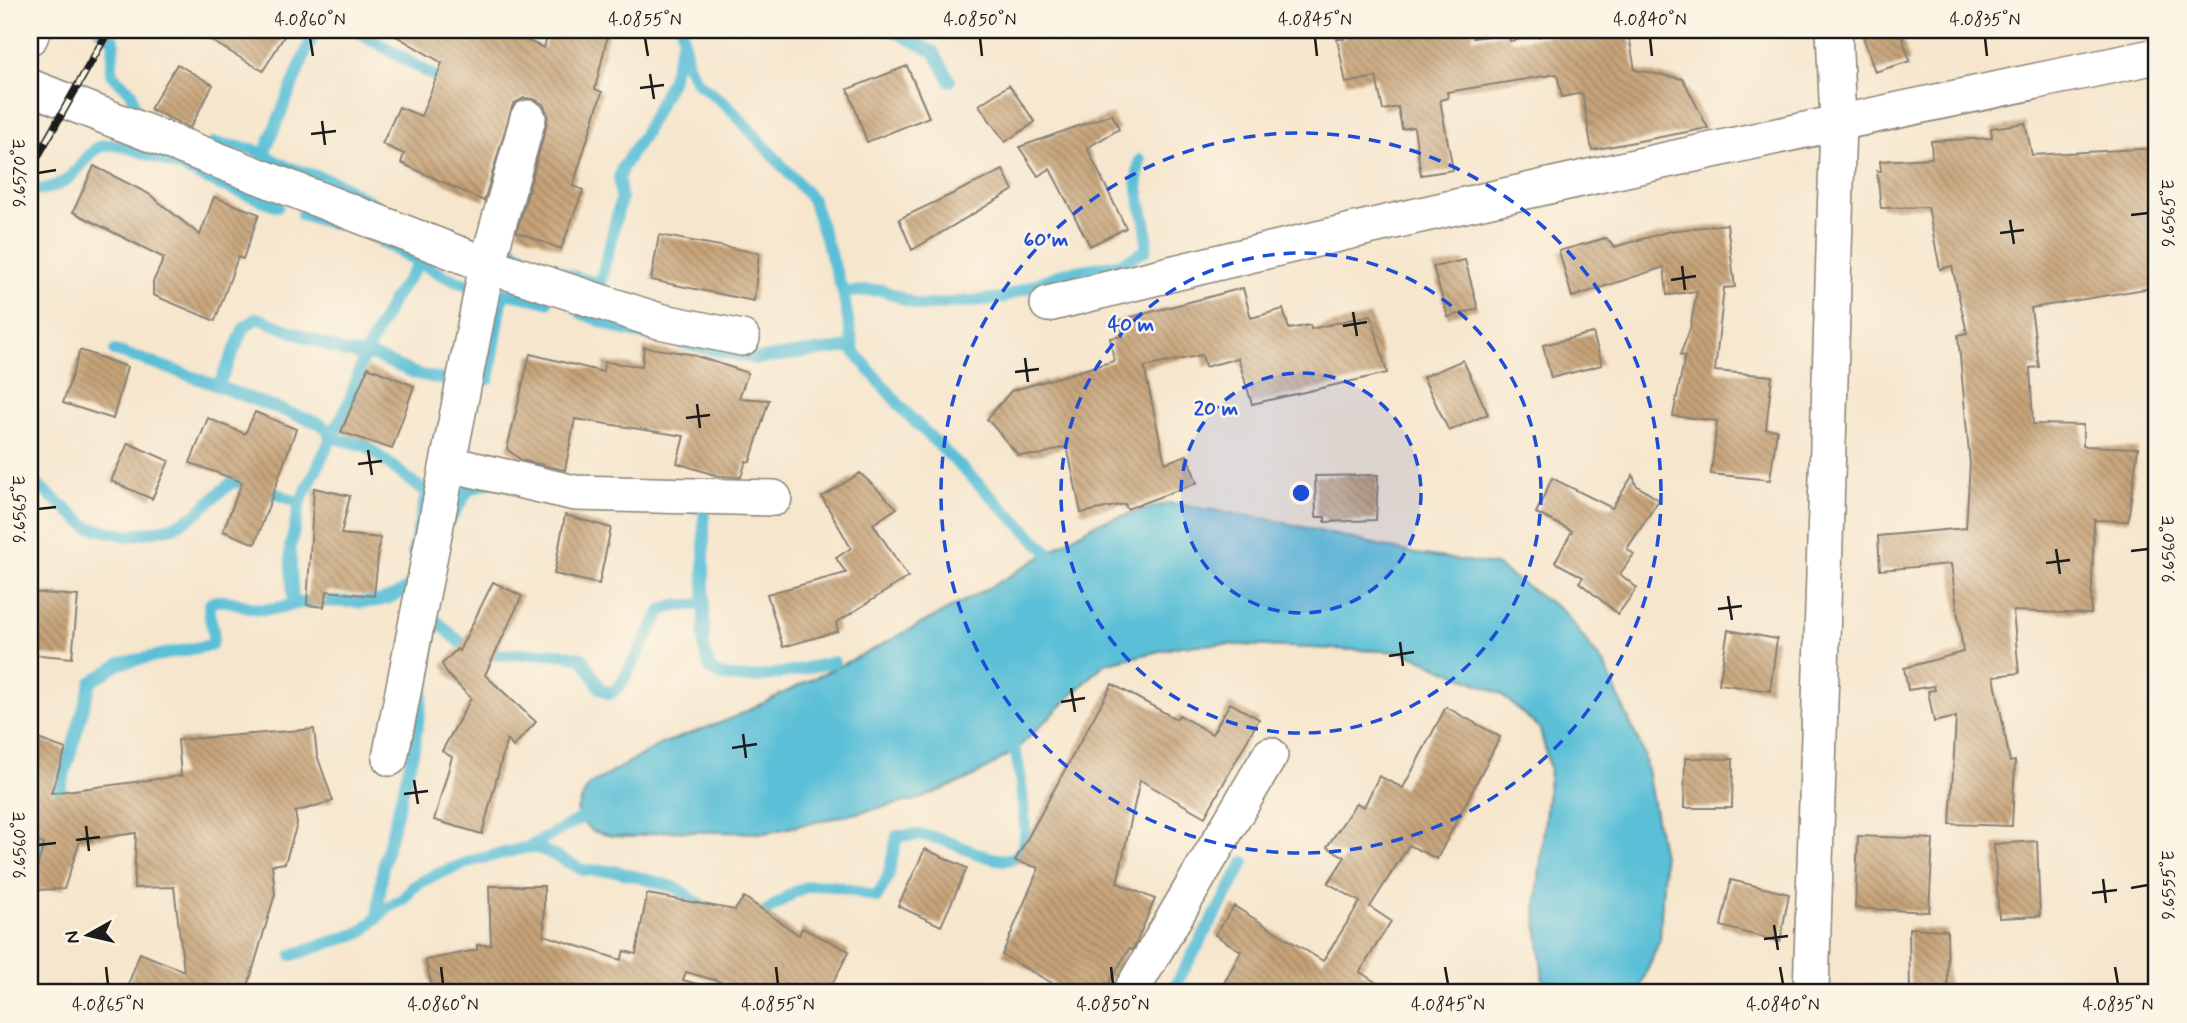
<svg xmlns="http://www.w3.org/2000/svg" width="2187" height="1023" font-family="Mynerve,sans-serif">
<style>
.water{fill:#5abfd7;stroke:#3b6e7a;stroke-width:2}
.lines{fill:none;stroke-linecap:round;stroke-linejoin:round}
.stream{stroke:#5abfd7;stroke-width:12}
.building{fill:url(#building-back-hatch)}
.street-casing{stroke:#898174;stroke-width:38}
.street{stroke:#fff;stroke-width:35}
.rail-casing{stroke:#1c1c1c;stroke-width:8}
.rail{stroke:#fcf5e5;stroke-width:5;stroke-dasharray:16;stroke-linecap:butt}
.ticks{fill:none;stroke:#1c1c1c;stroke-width:2.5}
.ring{fill:none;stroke:#1d4ed8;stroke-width:3.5;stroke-dasharray:12 9}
.centre{fill:#1d4ed8;stroke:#fcf5e5;stroke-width:3.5}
.ring-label{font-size:21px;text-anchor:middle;font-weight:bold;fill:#1d4ed8;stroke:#fcf5e5;stroke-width:5;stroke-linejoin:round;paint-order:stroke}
.neatline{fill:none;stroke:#1c1c1c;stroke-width:2.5}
.ticks-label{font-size:18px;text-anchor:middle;fill:#1c1c1c}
</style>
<defs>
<pattern id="building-back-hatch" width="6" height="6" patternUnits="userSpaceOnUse" patternTransform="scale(1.75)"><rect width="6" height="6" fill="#c6a379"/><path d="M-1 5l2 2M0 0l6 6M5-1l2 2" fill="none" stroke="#a08462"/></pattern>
</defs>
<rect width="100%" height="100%" fill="#fcf5e5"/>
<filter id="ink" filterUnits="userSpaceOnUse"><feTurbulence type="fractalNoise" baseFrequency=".0143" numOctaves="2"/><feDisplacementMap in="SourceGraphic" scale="14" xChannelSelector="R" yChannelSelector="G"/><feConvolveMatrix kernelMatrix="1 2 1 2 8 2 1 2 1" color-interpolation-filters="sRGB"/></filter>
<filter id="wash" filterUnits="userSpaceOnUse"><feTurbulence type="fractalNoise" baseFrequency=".00686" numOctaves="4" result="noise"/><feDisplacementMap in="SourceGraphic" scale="28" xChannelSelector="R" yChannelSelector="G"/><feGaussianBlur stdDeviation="1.57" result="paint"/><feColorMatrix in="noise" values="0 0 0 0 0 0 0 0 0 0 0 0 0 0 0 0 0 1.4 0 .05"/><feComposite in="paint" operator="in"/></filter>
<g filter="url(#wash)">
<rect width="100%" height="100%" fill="#f6e6cd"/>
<path class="water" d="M1169,503L1273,520L1416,554L1495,565L1564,612L1605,666L1644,754L1664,862L1660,939L1638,993H1544L1536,909L1550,769L1540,729L1501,694L1404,652L1219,644L1181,646L1104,664L1016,750L973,777L920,799L766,833L665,831L632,837L611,836L592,831L583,823L577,810L588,786L661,744L728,720L870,651L996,584L1097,523Z"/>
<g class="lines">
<path class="stream" d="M100,30L114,40L111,74L131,92L136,113
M355,30L451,86
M514,30L524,50
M682,30L688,66L697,82L730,108L812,199L843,292L853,347
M891,30L934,52L950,81
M213,143L253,149L287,167L336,182L349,190
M264,154L315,30
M216,183L278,206
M30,190C82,190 80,150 105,145C127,142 189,171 212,181
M353,192L374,204
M302,215L335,224
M378,240C405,253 428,270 456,281C486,292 516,294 547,302
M512,249L538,265L600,284L621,199L619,179L622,168L643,136L671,81L682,42
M843,292L882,290L920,306L1002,298L1063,273L1119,264L1145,251C1153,220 1130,197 1140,160
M581,313L620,329L656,337
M681,343L755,359L850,347L908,415L1058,562
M115,351C185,371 250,400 319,423L327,429L330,437L366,446L420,488L432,489
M489,379L503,294
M219,384L244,328L257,318L344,352L374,356L417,374L458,383
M30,479L88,527L128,536L173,527L193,516L231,483L245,482L300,503
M693,507L704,508V649L710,669C732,689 806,668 834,662
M451,519L469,489L488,483
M413,553L425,499
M293,604L290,548L300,503L351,397L363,359L394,298L418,265
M433,618C445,627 457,642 470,649C500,663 545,645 583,659L600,688L610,694L620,686L662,610L673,606L703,604
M426,674L433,618
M413,754L425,679
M56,804L91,682L121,663L211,645C219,630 204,616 211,602C229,597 241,607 259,609C275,611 291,604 307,602C352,597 378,615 416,581
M529,847L541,849L583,870L616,871L677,888L714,915
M30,878L48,828
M1225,898L1244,862
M377,919L383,866L412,756
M752,919C767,912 781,900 795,892C820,877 851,891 877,897L888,877L897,836C912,835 925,834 939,839C976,849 1033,891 1024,816C1021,790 1021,760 1009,736
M292,955L362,932L387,908L404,899L413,887L432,876L471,861L529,847L594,811
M1171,993L1223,901"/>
</g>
<g id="blocks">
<path class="building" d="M193,30H288L263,71Z
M386,30H504L544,48L549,30H609L595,89L602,92L573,186L583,190L561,249L517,232L547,123L548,114L543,104L534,99L524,98L513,104L484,201L401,163L404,154L382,144L399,107L421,116L442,63Z
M1344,30H1473V38L1508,33L1510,41L1583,30H1628L1635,70L1683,79L1708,128L1592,150L1582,93L1562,97L1557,74L1447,92L1448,98L1440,100L1453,170L1421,175L1414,127L1402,129L1398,107L1383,110L1376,77L1346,83L1337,39H1344Z
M1861,30H1900L1910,61L1875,72Z
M177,64L213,85L190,128L150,109Z
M907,66L929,117L867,142L848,89Z
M1009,85L1035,122L1005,142L979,105Z
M1112,114L1119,129L1087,148L1126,228L1090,246L1050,169L1038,176L1019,147Z
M2025,123L2032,155L2157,148V287L2031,308L2039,367L2030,368L2033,424L2083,425V446L2138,448L2128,521L2094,520L2091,614L2013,611L2019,673L1994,676L2010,762L2015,761L2012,826L1950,824L1956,717L1934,722L1928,691L1935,690L1934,686L1908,690L1904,668L1963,652L1951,564L1880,570L1878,536L1966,528L1970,464L1958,335L1967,333L1952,266L1940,269L1928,207L1881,208L1877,171H1881L1880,161L1932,158L1931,141L1992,138L1991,128Z
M94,166L149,194L200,235L214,197L259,214L243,259L238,257L215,321L153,295V282L164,258L73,212Z
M1003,170L1013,190L912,250L899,219Z
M1727,224L1735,287L1724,288L1715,371L1772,376L1766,429L1777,430L1770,480L1711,474L1717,421L1673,416L1685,356L1680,355L1690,329L1697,291L1667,295L1664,267L1572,297L1559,251L1606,238L1614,247L1670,231Z
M659,235L759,253L754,301L651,280Z
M1465,260L1478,309L1448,317L1433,267Z
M1243,288L1251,318L1283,309L1289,329L1310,325L1311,329L1371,315L1387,373L1252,404L1238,358L1205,367L1202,355L1144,367L1165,463L1187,455L1197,483L1127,509L1125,504L1081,513L1067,446L1039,455H1018L987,419L1011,391L1114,361L1110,338L1123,336L1120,320Z
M1593,333L1602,365L1551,378L1543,345Z
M644,347L690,354L748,373L739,398L769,400L750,462L746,461L741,477L718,476L677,463L684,436L575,419L565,470L521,460L507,449L530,354L603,372L604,362L642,366Z
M80,350L127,367L113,419L63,403Z
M1463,360L1488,414L1449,431L1423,377Z
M368,367L414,386L392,449L341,432Z
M255,412L296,429L255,544L223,531L242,482L190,463L208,418L245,434Z
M128,443L169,461L152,499L111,481Z
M860,473L897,508L873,524L908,577L836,623L838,631L783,647L767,594L846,573L836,558L851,548L822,497Z
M1378,475L1376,520L1325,522V517H1316L1315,476Z
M1633,475L1636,485L1659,500L1627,549L1634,554L1620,574L1637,588L1618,614L1579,582L1583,577L1555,562L1572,531L1536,513L1552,478L1612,508Z
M314,488L350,496L341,534L380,538L374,596L327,591L324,607L307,605Z
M565,515L611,528L599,584L554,574Z
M493,582L522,596L485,675L536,722L513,747L507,739L482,834L434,820L452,757L442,751L471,698L448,675L442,664L457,649L459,651Z
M30,592L78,596L72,658L30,654Z
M1728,630L1777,639L1770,691L1719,684Z
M1112,684L1176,719L1179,715L1212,734L1230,703L1259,719L1205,817L1140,780L1117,883L1155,899L1136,943L1132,950L1129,949L1103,993H1070L1002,955L1039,868L1015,861Z
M1446,707L1500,737L1437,859L1409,845L1370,907L1391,921L1360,972L1392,993H1219L1241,951L1215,935L1234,906L1323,961L1360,902L1328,883L1345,857L1327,847L1356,803L1364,807L1379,776L1403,788Z
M314,729L317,755L333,801L295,812L297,824L285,863L272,865L275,894L246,993H125L140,953L184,971L174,887L134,888L136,833L80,841L64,889L30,890L44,844L30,839V736L66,749L51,793L181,776L178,740Z
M1685,758L1733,759L1732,808H1684Z
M1858,836L1933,839L1929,912L1855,908Z
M2037,841L2040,916L1999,918L1994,844Z
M925,849L967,868L941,926L898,906Z
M1731,880L1789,894L1780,942L1721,926Z
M489,886H544V935L621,960L624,951L636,954L647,894L735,910L744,897L799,935L802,928L849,951L828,993H760L686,972L683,980L704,986L703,993H433L426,960L477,950V945H491Z
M1909,928L1947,930L1948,993H1910Z"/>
</g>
</g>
<g filter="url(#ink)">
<use href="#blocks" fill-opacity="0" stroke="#898174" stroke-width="2"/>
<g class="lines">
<g class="street-casing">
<path id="street" d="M30,37L33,30
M30,87L487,265L659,321L742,338
M1048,304C1416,212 1786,133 2157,56
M449,464L575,493L774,498
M390,758L487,265L528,118
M1130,993L1270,755
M1811,993L1838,122L1834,30"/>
</g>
<use href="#street" class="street"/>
<g class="rail-casing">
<path id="rail" d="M30,170L109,30"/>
</g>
<use href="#rail" class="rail"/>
</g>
</g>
<path class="ticks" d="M310,38L313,56M645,38L648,56M980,38L982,56M1315,38L1317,56M1650,38L1652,56M1985,38L1987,56M650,74L654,99M640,88L664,85M322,121L325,145M311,134L336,131M38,173L56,170M2131,215L2148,213M2010,220L2014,244M2000,233L2024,230M1682,266L1685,290M1671,280L1696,276M1353,312L1357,336M1343,326L1367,322M1025,358L1028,382M1015,372L1039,369M697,404L700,428M686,418L710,415M368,450L372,475M358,464L382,461M38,509L56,507M2056,549L2060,574M2131,551L2148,549M2046,563L2070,560M1728,596L1732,620M1718,609L1742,606M1400,642L1403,666M1389,656L1414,652M1071,688L1075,712M1061,702L1085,698M743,734L746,758M732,748L757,744M414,780L418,804M404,794L428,791M86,826L89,851M76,840L100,837M38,845L56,843M2103,879L2106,903M2131,888L2148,885M2092,893L2117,890M1774,925L1778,950M1764,939L1788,936M106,967L108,984M441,967L443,984M776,967L778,984M1111,967L1113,984M1445,967L1448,984M1780,967L1783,984M2115,967L2118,984"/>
<circle cx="1301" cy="493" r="120" fill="#1d4ed8" fill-opacity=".12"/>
<g class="ring">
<circle cx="1301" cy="493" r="120"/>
<circle cx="1301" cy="493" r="240"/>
<circle cx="1301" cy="493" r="360"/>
</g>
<circle cx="1301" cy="493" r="10" class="centre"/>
<g class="ring-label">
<text x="1046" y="246">60 m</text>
<text x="1131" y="331">40 m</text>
<text x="1216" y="415">20 m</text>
</g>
<rect width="2187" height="1023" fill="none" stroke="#fcf5e5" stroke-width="77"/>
<g transform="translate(88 935) rotate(262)" stroke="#fcf5e5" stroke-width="5" paint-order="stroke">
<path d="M0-5L12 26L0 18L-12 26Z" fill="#1c1c1c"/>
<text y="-10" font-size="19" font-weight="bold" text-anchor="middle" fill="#1c1c1c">N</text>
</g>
<rect x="38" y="38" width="2110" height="946" class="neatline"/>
<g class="ticks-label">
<text x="310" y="25">4.0860°N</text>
<text x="645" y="25">4.0855°N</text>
<text x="980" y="25">4.0850°N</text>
<text x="1315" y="25">4.0845°N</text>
<text x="1650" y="25">4.0840°N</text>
<text x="1985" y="25">4.0835°N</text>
<text transform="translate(19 173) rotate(-90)" y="6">9.6570°E</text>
<text transform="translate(2168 213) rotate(-90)" y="6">9.6565°E</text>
<text transform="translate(19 509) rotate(-90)" y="6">9.6565°E</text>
<text transform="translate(2168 549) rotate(-90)" y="6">9.6560°E</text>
<text transform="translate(19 845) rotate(-90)" y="6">9.6560°E</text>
<text transform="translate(2168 885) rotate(-90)" y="6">9.6555°E</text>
<text x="108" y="1010">4.0865°N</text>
<text x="443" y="1010">4.0860°N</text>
<text x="778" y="1010">4.0855°N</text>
<text x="1113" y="1010">4.0850°N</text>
<text x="1448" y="1010">4.0845°N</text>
<text x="1783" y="1010">4.0840°N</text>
<text x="2118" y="1010">4.0835°N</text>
</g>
</svg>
